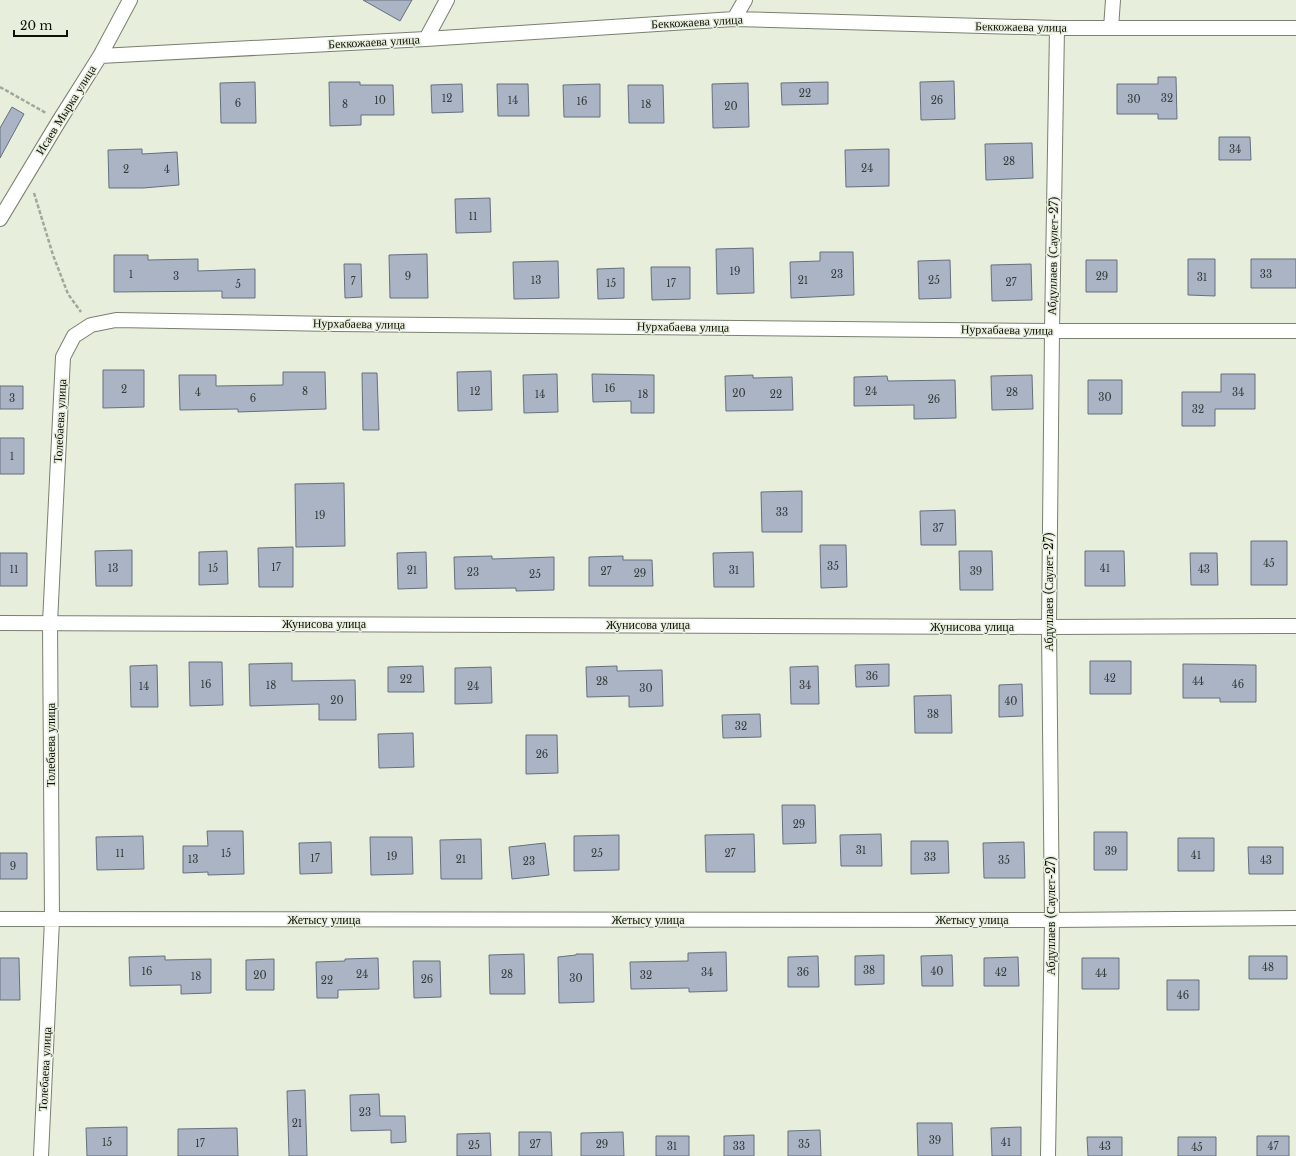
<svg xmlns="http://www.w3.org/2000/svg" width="1296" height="1156" font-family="'Libre Baskerville',serif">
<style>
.building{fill:#aab4c5;stroke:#666f7f}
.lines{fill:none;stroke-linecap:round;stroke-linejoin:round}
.street-casing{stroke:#78806f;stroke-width:16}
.path{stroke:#a2a899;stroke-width:2.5;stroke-dasharray:4 2;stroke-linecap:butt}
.street{stroke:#fff;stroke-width:14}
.labels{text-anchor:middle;stroke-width:3;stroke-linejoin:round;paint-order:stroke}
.number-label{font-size:10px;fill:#353a3a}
.street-label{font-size:12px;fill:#0e110b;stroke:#e7efdc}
</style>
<rect width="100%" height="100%" fill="#e7efdc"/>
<path class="building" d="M363,0H412L400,21Z
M1158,77H1176L1177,119H1158V114H1117V84H1158Z
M954,81L955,119L921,120L920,82Z
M255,82L256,123H221L220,83Z
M329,82H360V85H393L394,115H361V125L330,126Z
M828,82V104L782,105L781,83Z
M748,83L749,127L713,128L712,84Z
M462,84L463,112L432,113L431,85Z
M497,84H528L529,116H498Z
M600,84V117H564L563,85Z
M628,85H663L664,123H629Z
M12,107L24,114L0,158V128Z
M1219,137H1250L1251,160H1219Z
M1032,143L1033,178L986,180L985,144Z
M142,149V154L177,152L179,185L143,188H109L108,150Z
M889,149V186L846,187L845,150Z
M490,198L491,232L456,233L455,199Z
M753,248L754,293L717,294L716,249Z
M820,252H853L854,295L791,298L790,262L820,261Z
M427,254L428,298H390L389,255Z
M114,255H148V260L198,259V271L255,269V298H222V291L114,292Z
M1188,259H1215V296L1188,295Z
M1251,259H1296V288H1251Z
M950,260L951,298L919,299L918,261Z
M1086,260H1117V292H1086Z
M558,261L559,298L514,299L513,262Z
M344,264H361L362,297L345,298Z
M1031,264L1032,300L992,301L991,265Z
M651,267H690V299L652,300Z
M624,268V298L598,299L597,269Z
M103,370H144V407L103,408Z
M491,371L492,410L458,411L457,372Z
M283,372H325L326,409L238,412V409L180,410L179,375H216V386L283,385Z
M362,373H377L379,430H363Z
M557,374L558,412L524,413L523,375Z
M592,374L654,375V413H631V401L593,402Z
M1221,374H1255V409H1215V426H1182V392H1221Z
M753,375V378L792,377L793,410L726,411L725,376Z
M1032,375L1033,409L992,410L991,376Z
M887,376L888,381L955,380L956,418L914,419V405L854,406V377Z
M1088,380H1122V414H1088Z
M0,386H23V409H0Z
M0,438H24V474H0Z
M344,483L345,546L296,547L295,484Z
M802,491V532H762L761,492Z
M955,510L956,545H921L920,511Z
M1251,541H1287V585H1251Z
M820,545H846L847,587L821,588Z
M293,547V587H259L258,548Z
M132,550V586H96L95,551Z
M227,551L228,584L199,585V552Z
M959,551H992L993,590H960Z
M1085,551H1124L1125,586H1085Z
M426,552L427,588L398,589L397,553Z
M753,552L754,587H714L713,553Z
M0,553H27V586H0Z
M1190,553H1217L1218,585H1191Z
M492,556V559L554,557V590L516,591V588L455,589L454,557Z
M623,556V560H652L653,586H589V557Z
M1090,661H1131V694H1090Z
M189,662H222L223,705L190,706Z
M292,663V681L355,680L356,720H319V704L250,706L249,664Z
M889,664V686L856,687L855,665Z
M1183,664L1256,665V702H1220V698H1183Z
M157,665L158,707H131L130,666Z
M423,666L424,692H388V667Z
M617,666V671L662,670L663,706L629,707V696L587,697L586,667Z
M818,666L819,704H791L790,667Z
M491,667L492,703L455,704V668Z
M1022,684L1023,716L999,717V685Z
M951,695L952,733H915L914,696Z
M760,714L761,737L723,738L722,715Z
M413,733L414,767L379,768L378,734Z
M526,735H557L558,773L526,774Z
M782,805H815L816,843L783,844Z
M207,831H243L244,874L208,875V872L183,873V846H208Z
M1094,832H1127V870H1094Z
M754,834L755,872H706L705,835Z
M881,834L882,866H841L840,835Z
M619,835V870L574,871V836Z
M143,836L144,869L97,870L96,837Z
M370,837H412L413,874L371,875Z
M1178,838H1214V871H1178Z
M481,839L482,879H441L440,840Z
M911,841H948L949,873L911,874Z
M331,842L332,873L300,874L299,843Z
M1024,842L1025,878H984L983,843Z
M545,843L549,875L512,879L509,847Z
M1248,847H1283V874H1249Z
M0,853H27V879H0Z
M726,952L727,991L689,992V988L631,989L630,962L688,961V953Z
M524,954L525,994H490L489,955Z
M576,954H593L594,1002L559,1003L558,957L576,955Z
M884,955V984L855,985V956Z
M952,955L953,986H922L921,956Z
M165,956V960L211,959V993L181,994V985L130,986L129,957Z
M818,956L819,987H788V957Z
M1249,956H1287V979H1249Z
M1018,957L1019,986H984V958Z
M0,958H19L20,1000H0Z
M378,958L379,989L338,990V998H317L316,962L345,961V959Z
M1082,958H1119V989H1082Z
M274,959V990H246V960Z
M413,961H440L441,997L414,998Z
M1167,980H1199V1010H1167Z
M305,1090L307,1156H289L287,1091Z
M379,1094L380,1116H405L406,1142L391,1143V1130L351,1131L350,1095Z
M917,1123H952L953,1156H918Z
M127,1127V1156H87L86,1128Z
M1021,1127V1156H992L991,1128Z
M237,1128L238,1156H178V1129Z
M820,1130L821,1156H788V1131Z
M519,1132H551L552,1156H519Z
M623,1132L624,1156H581V1133Z
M490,1133L491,1156H457V1134Z
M754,1135V1156H724V1136Z
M656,1136H689V1156H656Z
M1257,1136H1289V1156H1257Z
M1087,1137H1122V1156H1088Z
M1178,1137H1216V1156H1178Z"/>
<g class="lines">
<g class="street-casing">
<path id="street" d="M734,19L745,0
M1111,28L1113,0
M426,39L447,0
M100,56L426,39L734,19L1057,28H1296
M0,219L59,121L100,56L130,0
M0,623L1049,627L1296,626
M0,919L1052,920L1296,918
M41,1156L52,920L50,623L63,357L74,336L91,325L116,320L334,324L1052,331H1296
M1048,1156L1052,920L1049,627L1052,331L1057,28"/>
</g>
<path class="path" d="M0,87L46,113
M34,193L53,255L68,294L81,312"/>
<use href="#street" class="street"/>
</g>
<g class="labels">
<g class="number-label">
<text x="805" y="97">22</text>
<text x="447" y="102">12</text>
<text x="1167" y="102">32</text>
<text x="1134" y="103">30</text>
<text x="380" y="104">10</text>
<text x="513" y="104">14</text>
<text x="937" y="104">26</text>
<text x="582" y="105">16</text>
<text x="238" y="107">6</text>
<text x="345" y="108">8</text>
<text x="646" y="108">18</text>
<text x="731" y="110">20</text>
<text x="1235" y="153">34</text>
<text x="1009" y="165">28</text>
<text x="867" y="172">24</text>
<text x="126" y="173">2</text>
<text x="167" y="173">4</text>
<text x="473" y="220">11</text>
<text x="735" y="275">19</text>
<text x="131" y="278">1</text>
<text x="837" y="278">23</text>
<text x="1266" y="278">33</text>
<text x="176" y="280">3</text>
<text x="408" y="280">9</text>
<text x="1102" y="280">29</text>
<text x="1202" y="281">31</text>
<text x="536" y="284">13</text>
<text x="803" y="284">21</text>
<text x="934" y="284">25</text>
<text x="353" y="285">7</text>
<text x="1011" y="286">27</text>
<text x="611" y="287">15</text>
<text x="671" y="287">17</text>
<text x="238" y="288">5</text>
<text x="610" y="392">16</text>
<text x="124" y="393">2</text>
<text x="305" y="395">8</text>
<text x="475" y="395">12</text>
<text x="871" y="395">24</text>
<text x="198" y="396">4</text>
<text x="1012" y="396">28</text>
<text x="1238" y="396">34</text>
<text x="739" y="397">20</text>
<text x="540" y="398">14</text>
<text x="643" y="398">18</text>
<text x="776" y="398">22</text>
<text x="1105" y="401">30</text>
<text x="12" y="402">3</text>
<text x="253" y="402">6</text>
<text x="934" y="403">26</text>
<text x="1198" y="413">32</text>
<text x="12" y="460">1</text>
<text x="782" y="516">33</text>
<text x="320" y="519">19</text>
<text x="938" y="532">37</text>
<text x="1269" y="567">45</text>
<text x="833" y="570">35</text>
<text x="276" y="571">17</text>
<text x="113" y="572">13</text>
<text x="213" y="572">15</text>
<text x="1105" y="572">41</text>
<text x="14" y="573">11</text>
<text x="1204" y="573">43</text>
<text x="412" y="574">21</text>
<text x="734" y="574">31</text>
<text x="606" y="575">27</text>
<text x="976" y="575">39</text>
<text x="473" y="576">23</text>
<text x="640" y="577">29</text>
<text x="535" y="578">25</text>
<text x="872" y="680">36</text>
<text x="1110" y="682">42</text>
<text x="406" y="683">22</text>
<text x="602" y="685">28</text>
<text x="1198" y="685">44</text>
<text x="206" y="688">16</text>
<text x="1238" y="688">46</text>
<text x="271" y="689">18</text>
<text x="805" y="689">34</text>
<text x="144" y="690">14</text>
<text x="473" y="690">24</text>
<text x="646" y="692">30</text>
<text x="337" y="704">20</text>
<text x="1011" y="705">40</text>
<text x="933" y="718">38</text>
<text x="741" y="730">32</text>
<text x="542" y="758">26</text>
<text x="799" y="828">29</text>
<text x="861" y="854">31</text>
<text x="1111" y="855">39</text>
<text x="120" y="857">11</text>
<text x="226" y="857">15</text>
<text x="597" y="857">25</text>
<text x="730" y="857">27</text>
<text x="1196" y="859">41</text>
<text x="392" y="860">19</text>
<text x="930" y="861">33</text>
<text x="315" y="862">17</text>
<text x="193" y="863">13</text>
<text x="461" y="863">21</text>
<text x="1004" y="864">35</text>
<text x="1266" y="864">43</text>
<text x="529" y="865">23</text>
<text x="13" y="870">9</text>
<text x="1268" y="971">48</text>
<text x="869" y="974">38</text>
<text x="147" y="975">16</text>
<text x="937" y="975">40</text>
<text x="707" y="976">34</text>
<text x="803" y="976">36</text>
<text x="1001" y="976">42</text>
<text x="1101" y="977">44</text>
<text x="362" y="978">24</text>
<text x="507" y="978">28</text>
<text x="260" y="979">20</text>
<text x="646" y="979">32</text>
<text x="196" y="980">18</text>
<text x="576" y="982">30</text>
<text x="427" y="983">26</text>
<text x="327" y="984">22</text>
<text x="1183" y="999">46</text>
<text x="365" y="1116">23</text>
<text x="297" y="1127">21</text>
<text x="935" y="1144">39</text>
<text x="107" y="1146">15</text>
<text x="1006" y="1146">41</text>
<text x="200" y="1147">17</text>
<text x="535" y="1148">27</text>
<text x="602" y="1148">29</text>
<text x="804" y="1148">35</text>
<text x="474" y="1149">25</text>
<text x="672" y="1150">31</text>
<text x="739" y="1150">33</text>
<text x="1105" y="1150">43</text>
<text x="1273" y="1150">47</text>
<text x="1197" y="1151">45</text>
</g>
<g class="street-label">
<text transform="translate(697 22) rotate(-3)" y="4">Беккожаева улица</text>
<text transform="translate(1021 27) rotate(1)" y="4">Беккожаева улица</text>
<text transform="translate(374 42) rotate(-3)" y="4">Беккожаева улица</text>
<text transform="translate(66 110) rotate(-58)" y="4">Исаев Мырка улица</text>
<text transform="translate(1053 256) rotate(-89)" y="4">Абдуллаев (Саулет-27)</text>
<text transform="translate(359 324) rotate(1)" y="4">Нурхабаева улица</text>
<text transform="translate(683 327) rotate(1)" y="4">Нурхабаева улица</text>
<text transform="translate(1007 330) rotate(1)" y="4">Нурхабаева улица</text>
<text transform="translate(60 421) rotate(-87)" y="4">Толебаева улица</text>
<text transform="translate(1049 592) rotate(-90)" y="4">Абдуллаев (Саулет-27)</text>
<text x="324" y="628">Жунисова улица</text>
<text x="648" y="629">Жунисова улица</text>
<text x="972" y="631">Жунисова улица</text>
<text transform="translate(51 745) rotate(-90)" y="4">Толебаева улица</text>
<text transform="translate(1051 916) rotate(-90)" y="4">Абдуллаев (Саулет-27)</text>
<text x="324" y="924">Жетысу улица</text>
<text x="648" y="924">Жетысу улица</text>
<text x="972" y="924">Жетысу улица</text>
<text transform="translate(45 1069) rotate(-87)" y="4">Толебаева улица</text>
</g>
</g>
<path d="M14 30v6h53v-6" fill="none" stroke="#0e110b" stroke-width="2"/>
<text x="20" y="30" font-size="12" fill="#0e110b" stroke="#e7efdc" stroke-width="3" paint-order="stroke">20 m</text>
</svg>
